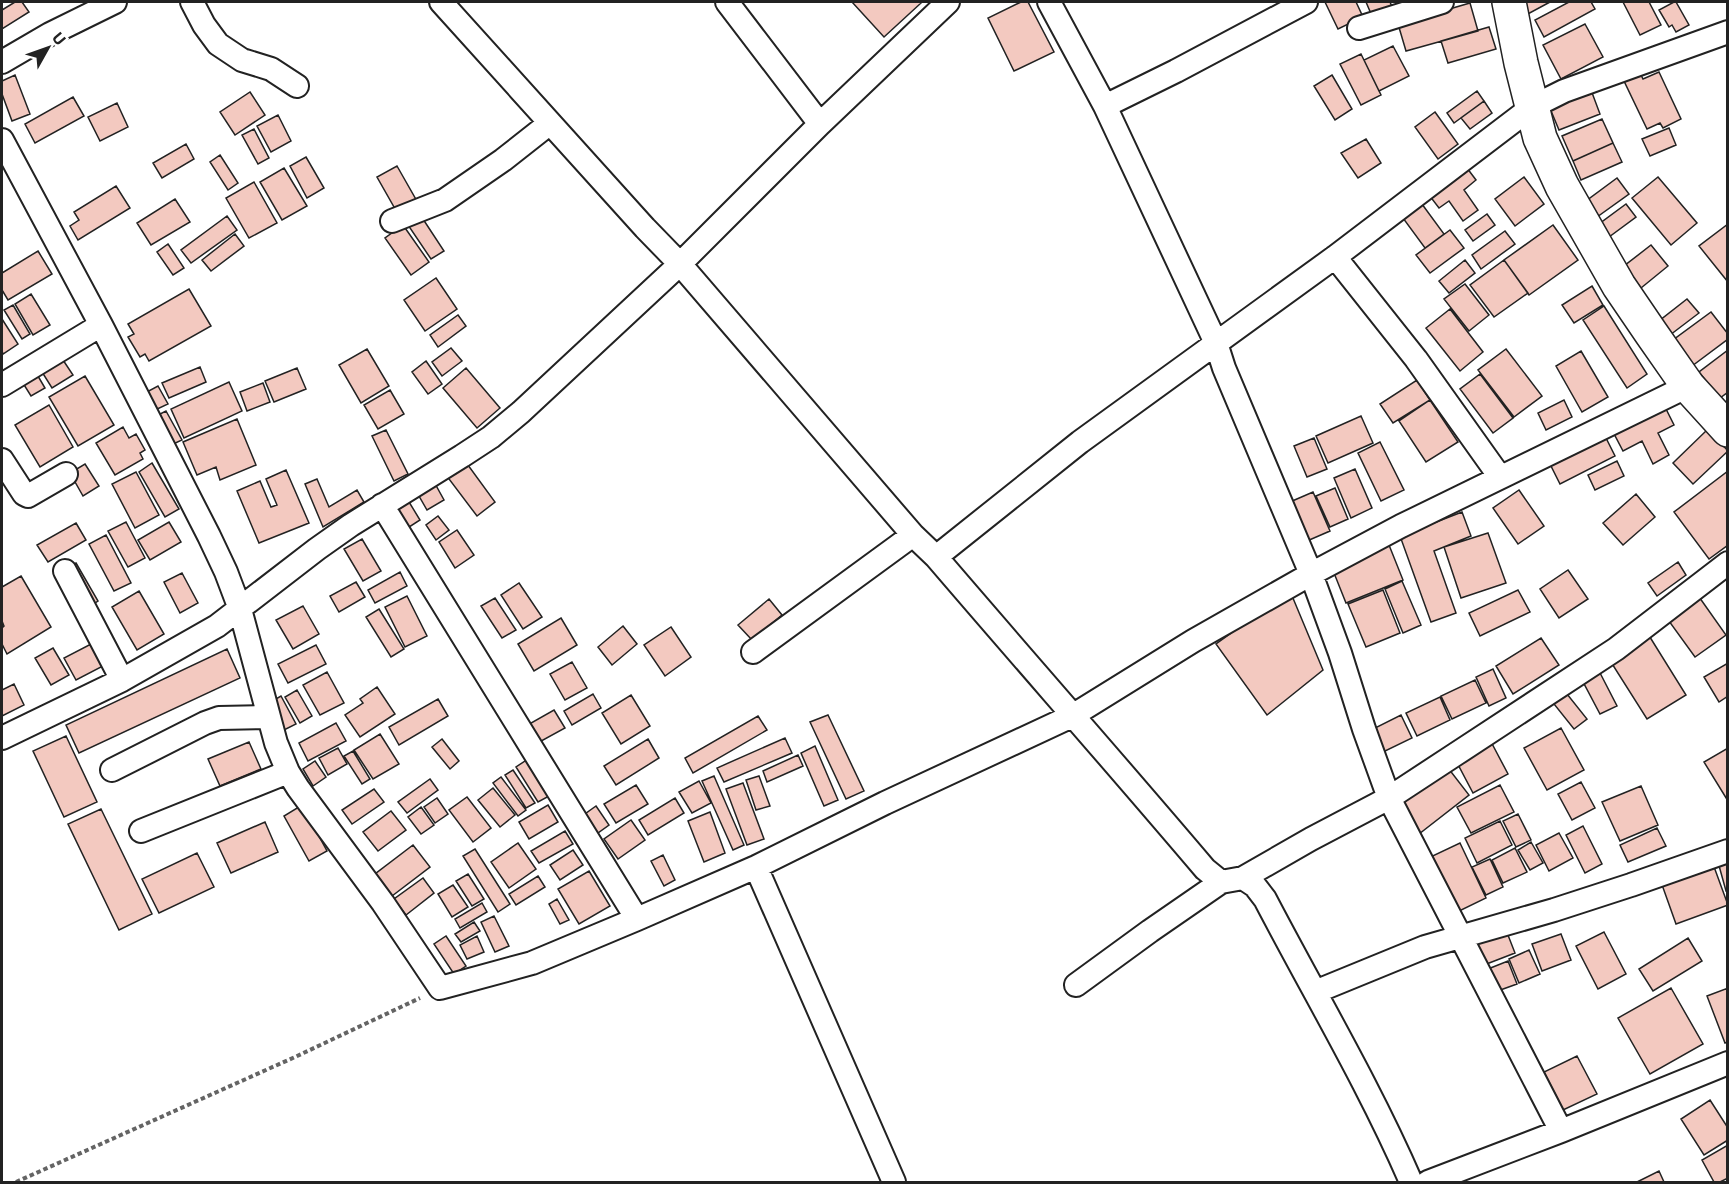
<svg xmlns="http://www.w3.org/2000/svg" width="1729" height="1184" font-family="'Exo 2',sans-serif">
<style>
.building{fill:#f3c9c0;stroke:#222;stroke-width:1.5}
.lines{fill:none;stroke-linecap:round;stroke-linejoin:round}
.street-casing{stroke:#222;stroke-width:26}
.secondary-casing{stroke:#222;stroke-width:36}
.path{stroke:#646464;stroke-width:4;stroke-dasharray:4.5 3;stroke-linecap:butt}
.street{stroke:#fff;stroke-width:22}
.secondary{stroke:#fff;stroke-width:33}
</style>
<rect width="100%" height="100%" fill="#fff"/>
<path class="building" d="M15,2H22L29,12L2,29V10Z
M852,2H919L921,3L884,37Z
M1021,2H1028L1054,52L1014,71L988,18Z
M1325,2H1356L1363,17L1338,29Z
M1366,2H1390L1393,9L1372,16Z
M1519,2H1550L1526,15Z
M1569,2H1591L1595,9L1544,37L1535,20Z
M1623,2H1649L1661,25L1640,35Z
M1674,2H1676L1689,25L1676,32L1672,25L1669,27L1659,10Z
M1470,3L1478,31L1406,51L1398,24Z
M1585,24L1603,57L1561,79L1543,45Z
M1489,27L1496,49L1448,63L1441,41Z
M1393,46L1409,76L1379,91L1364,60Z
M1361,54L1381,95L1361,105L1340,64Z
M1659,72L1681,119L1663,128L1660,123L1647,129L1624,81L1640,73L1643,79Z
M15,75L30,114L12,121L2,94V81Z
M1332,75L1352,109L1335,120L1314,86Z
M1591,90L1600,114L1559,130L1549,106Z
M1477,91L1484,101L1454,123L1447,113Z
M250,92L265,115L235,135L220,112Z
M73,97L84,116L35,143L25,124Z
M1484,101L1492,113L1470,129L1461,118Z
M117,103L128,127L100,141L88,117Z
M1435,112L1458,144L1438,159L1415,127Z
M278,115L291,141L271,152L257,126Z
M1602,119L1613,143L1573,161L1562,136Z
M1669,128L1676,145L1650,156L1642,139Z
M254,129L269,158L258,164L242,135Z
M1366,139L1381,163L1358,178L1341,153Z
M1613,143L1622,162L1581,180L1573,161Z
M186,144L194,159L162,178L153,163Z
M220,155L238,183L228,190L210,162Z
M306,157L324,188L307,198L290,166Z
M397,166L418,203L398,214L377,177Z
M284,168L307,206L282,220L260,182Z
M1467,168L1476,180L1464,190L1478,210L1463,221L1449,201L1439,208L1429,195Z
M1524,177L1544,204L1515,226L1495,199Z
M1658,177L1697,223L1671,245L1632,198Z
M1617,178L1629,194L1597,217L1586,201Z
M254,182L277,223L249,238L226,198Z
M116,186L130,208L78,240L70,226L79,220L74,212Z
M175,199L190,222L151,245L137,223Z
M1419,200L1444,234L1425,248L1400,214Z
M1626,204L1636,217L1609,237L1599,224Z
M1487,214L1495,225L1473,241L1465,230Z
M227,216L237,230L191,263L181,250Z
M421,216L444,251L431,259L408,225Z
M1728,224V282L1699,246Z
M403,225L429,262L411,275L385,238Z
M1553,225L1578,260L1529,295L1504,260Z
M1450,230L1464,248L1430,273L1416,255Z
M1505,231L1515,244L1481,269L1472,255Z
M235,234L244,246L211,271L202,260Z
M168,244L184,268L173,275L157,252Z
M1651,245L1668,266L1641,288L1624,266Z
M38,251L52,274L8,300L2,290V273Z
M1465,260L1475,273L1449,293L1439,281Z
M1504,260L1528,293L1494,317L1470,285Z
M436,278L457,309L425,331L404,300Z
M1465,284L1489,315L1469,331L1444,299Z
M1592,286L1603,305L1574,323L1562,305Z
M189,289L211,326L149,361L145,354L140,357L128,337L134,334L128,324Z
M31,294L50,325L33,335L15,304Z
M1687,299L1699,313L1670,335L1659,321Z
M13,305L30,334L22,339L4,310Z
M1604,306L1647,374L1627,388L1583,320Z
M1450,309L1483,352L1460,371L1426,328Z
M1711,312L1728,334V339L1692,366L1673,340Z
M458,315L466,326L438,347L430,335Z
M2,319L18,344L3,354L2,351Z
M451,348L462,361L442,376L432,362Z
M367,349L389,386L361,403L339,365Z
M1506,349L1542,396L1514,417L1478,370Z
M1728,350V392L1720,398L1699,372Z
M1581,351L1608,397L1582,412L1556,366Z
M63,360L73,375L52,388L42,372Z
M426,361L442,384L428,394L412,372Z
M200,367L206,382L169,398L162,383Z
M297,368L306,389L274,402L265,381Z
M466,368L500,408L477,428L443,388Z
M35,371L45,388L31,396L21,380Z
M1480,374L1513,418L1493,433L1460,389Z
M85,376L114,425L78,446L49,397Z
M1417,380L1430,400L1393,423L1380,404Z
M229,382L242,411L184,438L171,409Z
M263,383L270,402L247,411L240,392Z
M158,386L168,404L153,411L143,394Z
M390,390L404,414L378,429L364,405Z
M1430,400L1458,442L1426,462L1399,421Z
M1564,400L1572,417L1546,430L1538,413Z
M1662,401L1674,425L1658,433L1669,455L1653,464L1642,441L1623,451L1611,428Z
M49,405L73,447L40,467L15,425Z
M166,411L182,440L169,446L154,417Z
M1361,416L1373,443L1328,463L1316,436Z
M237,419L256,465L220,480L216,467L197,475L183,442Z
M123,427L129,438L136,434L145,450L140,453L143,459L115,475L96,443Z
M1708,429L1728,451L1693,484L1673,463Z
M386,430L408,474L394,481L372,436Z
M1603,432L1615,456L1560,484L1548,460Z
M1314,438L1327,469L1307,477L1294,446Z
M1380,442L1404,490L1381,501L1358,453Z
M465,461L495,502L477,516L446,475Z
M1617,461L1624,476L1595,490L1588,475Z
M152,463L179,509L165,517L139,472Z
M85,464L99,486L83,496L70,473Z
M1355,469L1372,508L1351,518L1334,478Z
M286,470L309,523L259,543L237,491L260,481L271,507L277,505L266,479Z
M1728,471V545L1709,559L1674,512Z
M136,472L159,515L135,528L112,484Z
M317,479L329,507L357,490L364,502L323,527L305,484Z
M433,480L444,500L427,510L415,489Z
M1335,488L1348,519L1330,527L1316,496Z
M1519,490L1544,526L1518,544L1493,508Z
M1313,492L1330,531L1307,541L1290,502Z
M1636,494L1655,517L1623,545L1603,523Z
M406,497L420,520L403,531L388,508Z
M1462,512L1471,536L1434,551L1456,613L1431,622L1400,536Z
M438,516L449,530L436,540L426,525Z
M126,522L145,558L128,567L108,531Z
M169,522L181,542L150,560L138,540Z
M76,523L86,540L48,562L37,545Z
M457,530L474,555L455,568L439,542Z
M1488,533L1506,583L1461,598L1444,547Z
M106,535L131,583L114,591L89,544Z
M362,539L381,571L363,581L344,549Z
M1389,545L1403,580L1346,603L1332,568Z
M1678,562L1686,575L1657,596L1648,583Z
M76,563L98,601L89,607L66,568Z
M1568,570L1588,599L1559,618L1540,589Z
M400,572L407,586L375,603L368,590Z
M182,573L198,603L180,613L164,582Z
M21,576L51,627L7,654L2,644V628L4,626L2,621V587Z
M1402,581L1421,625L1403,633L1385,589Z
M356,582L365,597L339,612L330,596Z
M519,583L542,617L523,629L501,595Z
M1383,590L1400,633L1366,647L1348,604Z
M1518,590L1530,612L1480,636L1469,613Z
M139,591L164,634L137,650L112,607Z
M1290,591L1323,670L1267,715L1216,644Z
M1697,594L1726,635L1695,657L1666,617Z
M407,596L427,636L405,647L385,607Z
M495,598L516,630L502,638L481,606Z
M769,599L782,615L752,640L738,625Z
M303,606L319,634L293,649L276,620Z
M379,609L404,649L391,657L366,617Z
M561,618L577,645L534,671L518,644Z
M623,626L637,644L612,665L598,647Z
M671,627L691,657L665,676L644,645Z
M1648,634L1686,695L1647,719L1609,659Z
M1541,638L1559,665L1513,694L1496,666Z
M91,644L103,666L76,680L64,658Z
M316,645L326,664L288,683L278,664Z
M53,648L69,675L51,685L35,658Z
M227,649L240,678L79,753L66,725Z
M572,662L587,688L565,700L550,674Z
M1728,663V696L1719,702L1704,677Z
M1493,669L1506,698L1489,706L1476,677Z
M1598,669L1617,706L1600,714L1581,678Z
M327,672L344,703L320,715L303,685Z
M1475,680L1486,703L1452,719L1441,696Z
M14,684L24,705L2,716V690Z
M377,687L395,714L360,737L345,715L363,703L360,699Z
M1563,689L1587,719L1574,729L1550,699Z
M297,690L312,716L300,723L285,697Z
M593,694L601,708L572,725L564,711Z
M631,695L650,726L621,744L602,713Z
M281,696L296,724L282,731L267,704Z
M1440,697L1450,720L1417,736L1406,713Z
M438,699L448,716L399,745L389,727Z
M554,710L565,728L534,745L524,727Z
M828,715L864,791L846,799L810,722Z
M1401,715L1412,738L1381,753L1371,730Z
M758,716L767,730L693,773L685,758Z
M336,723L346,741L308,761L299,743Z
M1561,728L1584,770L1547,790L1524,748Z
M380,734L399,764L373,779L354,750Z
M66,736L97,802L64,817L33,751Z
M785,738L792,753L724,782L717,768Z
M1489,738L1508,774L1473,793L1454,757Z
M442,739L459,761L450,769L432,747Z
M648,739L659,758L616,785L604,766Z
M249,742L261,769L220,786L208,759Z
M815,746L838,800L824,806L801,753Z
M338,748L347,764L328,775L319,758Z
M1728,748V801L1704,762Z
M353,751L370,779L362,784L344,756Z
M798,755L803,766L767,782L763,771Z
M528,759L551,795L538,802L516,767Z
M315,761L326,777L313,786L303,769Z
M1445,764L1469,795L1419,834L1394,803Z
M513,770L535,803L526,808L505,775Z
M714,776L744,845L733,850L702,781Z
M759,776L770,806L756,810L746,780Z
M501,777L526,810L518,816L493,783Z
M430,779L438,790L407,813L398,802Z
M699,781L711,803L692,813L679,792Z
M1581,782L1595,808L1572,820L1558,794Z
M743,783L764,839L747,845L726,789Z
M636,785L648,804L616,823L604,804Z
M1500,785L1514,812L1471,833L1457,807Z
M1641,786L1658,825L1620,841L1602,802Z
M493,788L515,815L500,827L478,800Z
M374,789L384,802L352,824L342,810Z
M467,797L491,828L473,842L449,810Z
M437,798L448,814L435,823L424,807Z
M675,798L684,813L648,835L639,820Z
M302,805L327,851L309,861L284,816Z
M548,805L558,822L529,839L519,822Z
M596,806L609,825L591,838L578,819Z
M421,807L434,825L421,834L408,817Z
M101,809L152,914L119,930L68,824Z
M391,811L406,830L378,851L363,832Z
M710,812L725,853L704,862L688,821Z
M1518,814L1531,840L1516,847L1503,821Z
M631,820L645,840L618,859L604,839Z
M1500,821L1512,845L1477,863L1465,838Z
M265,822L278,852L231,873L217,843Z
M1583,826L1602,864L1585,873L1566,835Z
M1657,828L1666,846L1628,862L1620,845Z
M565,831L573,844L539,863L531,851Z
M1559,833L1573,858L1549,871L1536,845Z
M1531,842L1543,863L1530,870L1518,850Z
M518,843L536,869L509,888L491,862Z
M1460,843L1486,898L1451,915L1424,860Z
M413,845L430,867L392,896L375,874Z
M1515,848L1527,872L1503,883L1492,860Z
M475,849L510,904L498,912L463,856Z
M573,850L583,865L560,880L550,865Z
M197,853L214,887L159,913L142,879Z
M663,855L675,880L664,886L651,861Z
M1490,859L1503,887L1486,895L1472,867Z
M1728,860V890L1726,891L1718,862Z
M1713,864L1728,905L1676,924L1661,882Z
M589,871L610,906L579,924L558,889Z
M468,874L484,899L472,906L456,881Z
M538,876L545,887L516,905L509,894Z
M423,878L434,893L406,915L394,899Z
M453,885L468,907L452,917L438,894Z
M557,899L569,920L560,924L549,904Z
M482,903L487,912L460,928L455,919Z
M494,916L509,946L495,952L481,922Z
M474,922L480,931L461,942L455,934Z
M1506,930L1515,953L1484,965L1474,942Z
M1604,932L1626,974L1598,989L1576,946Z
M1561,934L1571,960L1542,971L1532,944Z
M446,936L466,966L454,974L434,944Z
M477,936L484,952L467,959L460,945Z
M1688,938L1702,961L1653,991L1639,969Z
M1529,950L1540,974L1519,983L1509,959Z
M1508,961L1517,984L1492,993L1483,971Z
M1671,988L1703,1044L1650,1074L1618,1018Z
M1728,988V1042L1725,1043L1707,996Z
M1577,1056L1597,1094L1563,1110L1544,1072Z
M1710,1100L1728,1128V1140L1704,1155L1681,1119Z
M1728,1145V1178L1720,1182H1714L1702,1160Z
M1659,1171L1664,1182H1637Z"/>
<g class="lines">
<g class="street-casing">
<path id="street" d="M192,2L204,25L218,44L242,60L271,69L297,86
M441,2L645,228L680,264L913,535L936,557C1025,661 1116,764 1205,869L1221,882L1243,878L1255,886L1265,899C1314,993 1369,1085 1411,1182
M727,2L820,124
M1049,2L1105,106L1216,343L1224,368L1311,574L1340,653L1364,729L1389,798L1561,1131
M1359,28L1442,2
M2,62L50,34L115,2
M1105,106L1176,71L1306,2
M2,140L101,325L209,536L226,572L240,609L276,743L288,772L298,788L383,903L440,988L532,963L637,919L756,867L885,803L1072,716L1193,641L1311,574L1401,526L1688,386
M392,221L445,200L503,160L550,123
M1335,257L1416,359L1500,477
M2,385L101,325
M2,460L24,494L28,496L66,474
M382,505L637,919
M936,557L1080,442L1335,257L1532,107L1564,91L1728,32
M65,571L122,680
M753,652L913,535
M2,738L122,680L217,626L317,549L351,525L462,456L491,437L521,412L680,264L820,124L948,2
M112,770L205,723L219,718L268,717
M141,831L288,772
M756,867L894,1182
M1243,878L1311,839L1389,798L1456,754L1616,649L1728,563
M1076,985L1150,931L1221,882
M1315,992L1425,947L1554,910L1631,885L1728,851
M1428,1182L1561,1131L1728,1063"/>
</g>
<g class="secondary-casing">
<path id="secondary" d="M1509,2L1521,63L1540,138L1562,186L1619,286L1651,333L1688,386L1728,430"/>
</g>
<path class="path" d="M16,1182L295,1057L420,998"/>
<use href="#street" class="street"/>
<use href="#secondary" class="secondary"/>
</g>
<rect width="1729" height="1184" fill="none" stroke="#222222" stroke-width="6"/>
<g transform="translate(48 48) rotate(50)" stroke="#ffffff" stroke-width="4.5" paint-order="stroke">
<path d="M0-4.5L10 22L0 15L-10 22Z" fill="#222222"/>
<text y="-9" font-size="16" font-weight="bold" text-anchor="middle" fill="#222222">U</text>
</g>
</svg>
